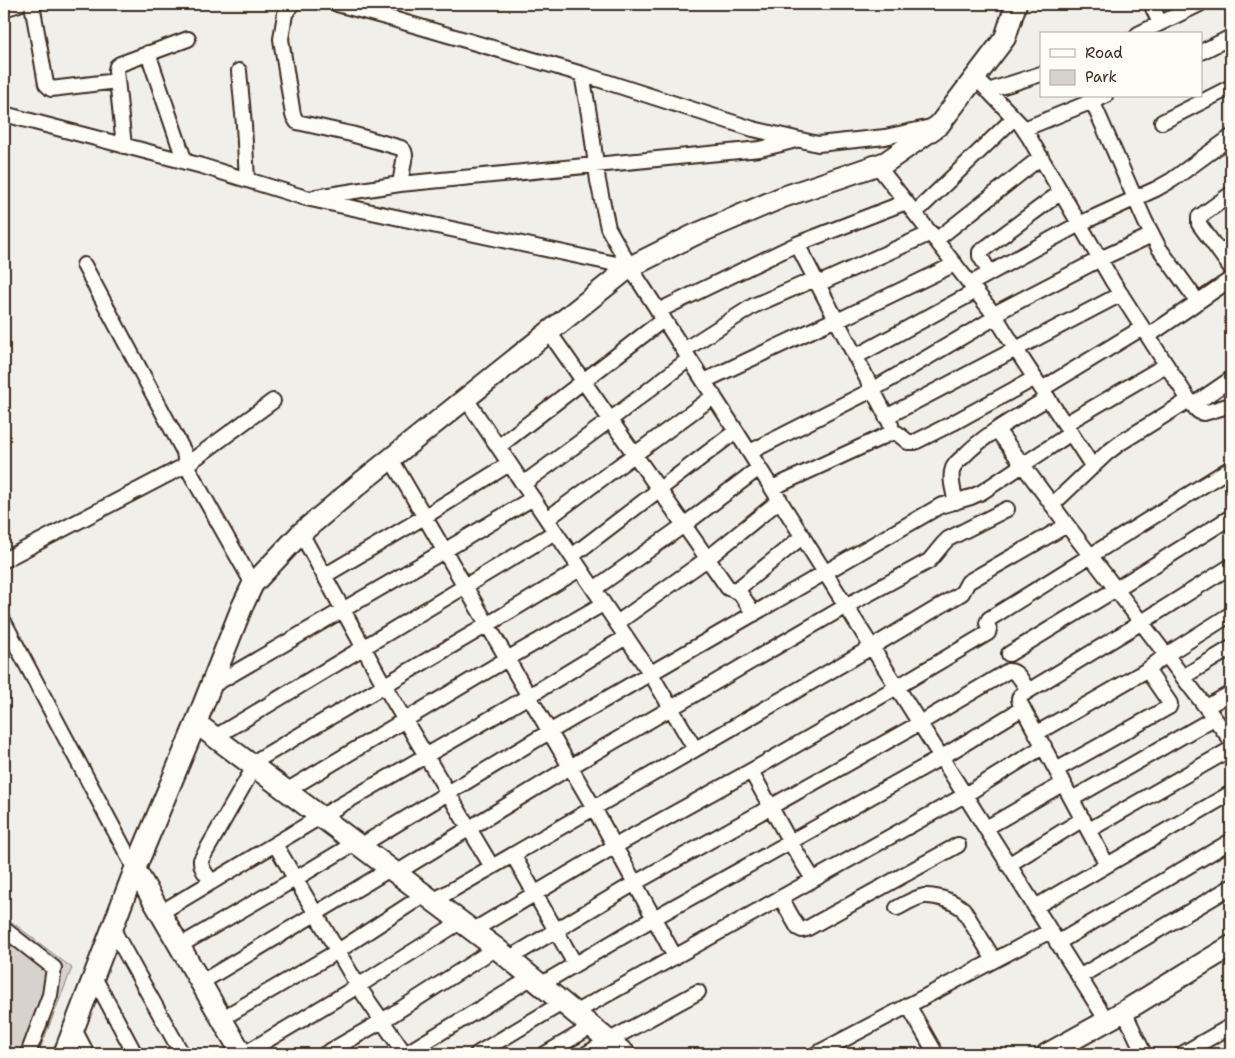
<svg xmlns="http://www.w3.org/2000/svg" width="1235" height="1058" font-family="'Shantell Sans',sans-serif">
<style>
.green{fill:#d7d2cc;stroke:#897e75}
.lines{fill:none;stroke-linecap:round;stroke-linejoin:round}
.street-casing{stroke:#3b2a1e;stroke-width:18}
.secondary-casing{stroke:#3b2a1e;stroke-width:24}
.street{stroke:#fdfcf7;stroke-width:14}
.secondary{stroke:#fdfcf7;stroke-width:20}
</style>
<rect width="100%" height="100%" fill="#f1efea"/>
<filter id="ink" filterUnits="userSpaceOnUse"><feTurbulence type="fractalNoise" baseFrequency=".02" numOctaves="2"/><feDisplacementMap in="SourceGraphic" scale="10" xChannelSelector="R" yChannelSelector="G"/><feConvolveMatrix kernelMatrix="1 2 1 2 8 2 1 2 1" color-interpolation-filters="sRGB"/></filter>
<g filter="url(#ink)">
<path class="green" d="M4,916L72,968L38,1054H4Z"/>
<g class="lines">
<g class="street-casing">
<path id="street" d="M32,4L46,84L51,89L117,81
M292,4L285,14L281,39L293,115L297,122L351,134L401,148L404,151L405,155L400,184
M337,4L393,19L582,74L753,129L818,144L885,137L931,127
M1151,4L1160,23
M4,9L19,4
M1138,34L1200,4
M1201,52L1231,37
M148,53L185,162
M239,71L244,125L247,180
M582,74L591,126L598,181L608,228L630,267L736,431L1107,1021
M975,77L1021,125L1029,137L1113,282L1189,400C1194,406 1197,413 1204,413L1231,405
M988,91L1041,74
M1090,96L1145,221L1159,248L1198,302
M4,114L202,166L306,198L630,267
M1162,122L1231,87
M1024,129L1105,96
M124,146L116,70L117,66L120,64L188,39
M877,165L996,317L1015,348L1093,467
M1231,194L1199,217V224L1231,268
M316,197L400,184L760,149L781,144L796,140
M915,213L1014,118
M936,240L1041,157
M797,244L891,425
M1221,253L1231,245
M84,265L184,452L186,465L253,584
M990,273L980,256V252L1061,192
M818,284L931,233
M970,284L1079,224L1156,189L1172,180L1231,137
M658,311L797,244L906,202
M994,314L1100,259L1152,235
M837,321L955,264
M549,332L728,588L737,591L742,596L754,614
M1148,336L1231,279
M684,350L753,306L815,279
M855,357L976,291
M704,381L836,319
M1042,389L1142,328
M466,399L651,674L695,749
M1193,405L1231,379
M886,417L1121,294
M1065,424L1166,365
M997,430L1067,525L1231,740
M498,447L664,319
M750,452L872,390L996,317
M391,459L594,808L675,957
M523,484L610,420L689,359
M772,488L891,433H897L908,442H915L953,423L1035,378
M956,502C954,493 949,478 953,468C955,464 959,460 963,457C987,432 1019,416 1048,398
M1052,505L1107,453L1120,443L1189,400
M547,519L714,396
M301,533L384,685L492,867
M572,556L736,431
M4,560L186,465L273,401
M324,576L424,517L509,464
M594,589L684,525L759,468
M735,591L803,536
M4,622L135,869
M617,623L707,559L780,500
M1009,654L1116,589L1231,517
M1183,677L1231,648
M210,687L444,551L533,498
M1206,707L1231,693
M1037,733L1147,670L1166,655L1231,614
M215,737L555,532
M1056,770L1169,707L1170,704L1169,702L1147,670
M751,771L790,842L813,879
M286,791L507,659L603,604
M1072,799L1214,718
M986,828L1064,783
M1089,830L1231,749
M275,844L358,986L405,1054
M360,846L549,732L940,506L971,497L982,492L1071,433
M513,855L575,964
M1008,865L1083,819
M1107,865L1020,703L1019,699L1020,696L1142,622L1231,566
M396,873L570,767L846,606L929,561L943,544L948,539L1007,509
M212,882C207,875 200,869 201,860L254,767L259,759L487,625L580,569
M781,898L798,928L802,930L806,929L958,845
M433,901L872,647L962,593L968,582L1067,525
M1035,907L1231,793
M897,908C905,904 914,898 924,896C936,895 953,901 963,909L994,960
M160,913L320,817L529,696L626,637
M112,928L182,1054
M4,929L54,968L50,995L28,1054
M472,931L615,846L751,771L897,687L988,633L989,629L987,623L989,619L1231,468
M1057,943L1231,841
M179,946L295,879L355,843
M508,959L635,883L920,723L1008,671C1018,670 1023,683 1028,691
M94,977L135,1054
M1079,977L1231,887
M200,983L390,869
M540,985L654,918L942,757L1023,708
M908,1005L936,1054
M1124,1011L1144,1054
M574,1013L965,795L1044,746
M221,1019L338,951L424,895
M74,1029L87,1054
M244,1054L358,986L460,922
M325,1054L382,1021L496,948
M405,1054L531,978
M477,1054L562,1003
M545,1054L591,1027
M586,1054L608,1041L698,992
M816,1054L1050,931
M1182,1054L1231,1026"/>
</g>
<g class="secondary-casing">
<path id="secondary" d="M196,723L496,948L625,1054
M135,869L242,1054
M64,1054L135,869L196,723L242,607L253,584L301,533L364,480L630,267L694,235L783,197L886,162L939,125L1005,38L1016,4
M1047,1054L1128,1009L1231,946"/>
</g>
<use href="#street" class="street"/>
<use href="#secondary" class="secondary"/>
</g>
</g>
<rect width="1235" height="1058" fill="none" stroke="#fdfcf7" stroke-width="20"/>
<rect x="10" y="10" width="1215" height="1038" fill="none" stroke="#3b2a1e" stroke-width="2" filter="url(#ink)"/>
<rect x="1040" y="32" width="162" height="65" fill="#fdfcf7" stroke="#afa8a0"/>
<rect x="1050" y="49" width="25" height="8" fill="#fdfcf7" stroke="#afa8a0"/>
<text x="1085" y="58" font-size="15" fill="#3b2a1e">Road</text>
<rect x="1050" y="70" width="25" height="15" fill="#d7d2cc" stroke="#afa8a0"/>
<text x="1085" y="82" font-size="15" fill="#3b2a1e">Park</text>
</svg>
